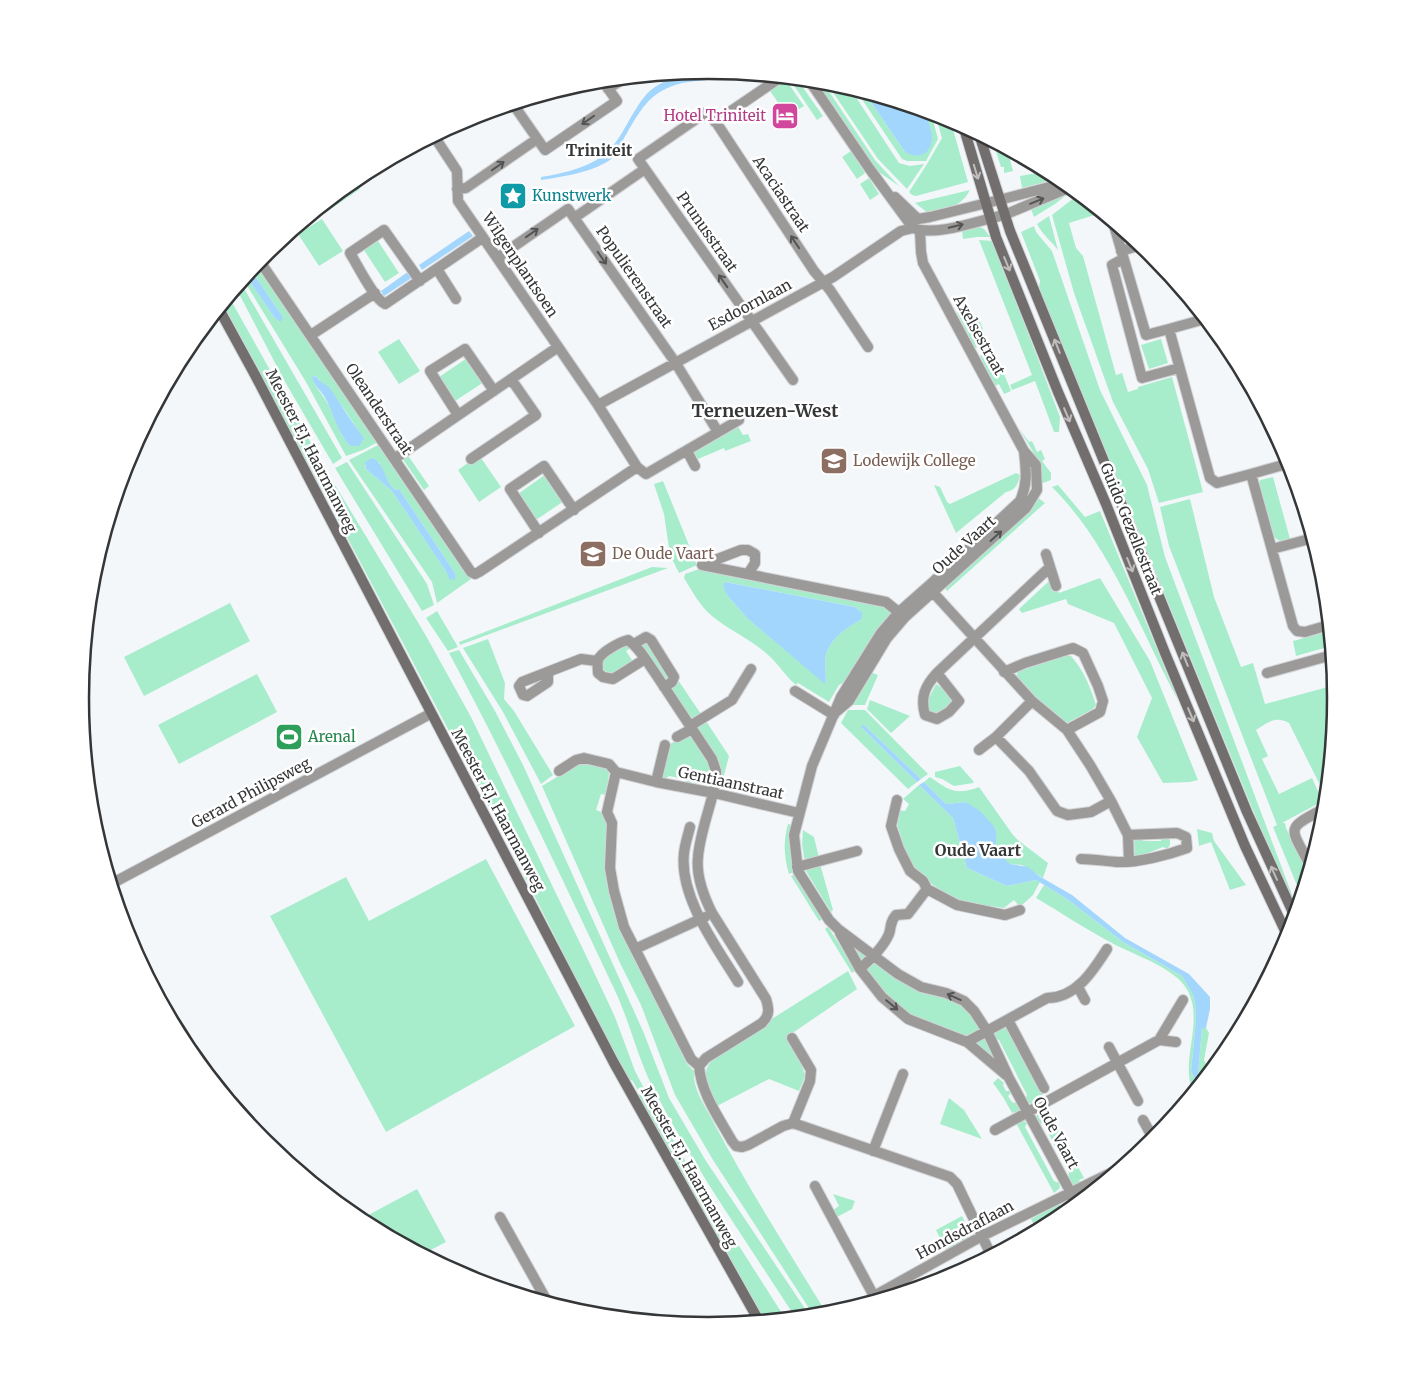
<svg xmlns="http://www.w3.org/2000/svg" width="1416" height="1396" font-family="Merriweather,serif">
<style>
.green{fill:#a7edcc;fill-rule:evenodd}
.water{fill:#a3d6fc}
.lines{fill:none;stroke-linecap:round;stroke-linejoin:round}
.minor-casing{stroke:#d2d4d7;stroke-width:12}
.tertiary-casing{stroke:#d2d4d7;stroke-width:12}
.secondary-casing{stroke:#d2d4d7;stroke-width:12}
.minor{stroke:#9c9a99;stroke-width:10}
.tertiary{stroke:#9c9a99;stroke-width:10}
.secondary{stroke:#716e6d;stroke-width:10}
.oneway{stroke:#545454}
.oneway2{stroke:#bfbebd}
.labels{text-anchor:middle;stroke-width:5;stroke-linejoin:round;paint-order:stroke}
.hotel-label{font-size:15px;fill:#b23c85;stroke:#fff;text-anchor:end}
.street-label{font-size:15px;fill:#353637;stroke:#fff}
.culture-label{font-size:15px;fill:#0d838f;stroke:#fff;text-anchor:start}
.education-label{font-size:15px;fill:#785e54;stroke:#fff;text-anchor:start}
.leisure-label{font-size:15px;fill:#27864d;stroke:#fff;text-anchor:start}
.neighbourhood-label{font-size:16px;font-weight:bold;fill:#353637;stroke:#fff}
.quarter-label{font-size:18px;font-weight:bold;fill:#353637;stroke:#fff}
.rim{fill:none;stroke:#353637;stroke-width:2.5}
</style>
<rect width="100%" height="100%" fill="#f4f7fa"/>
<path class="green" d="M789,78L797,79L823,116L817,120Z
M786,80L804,106L790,115L784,107L782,108L770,91Z
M816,81H822L875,160L899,186L876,170Z
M826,82L850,88L899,163L910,166L924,164L907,189L878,159Z
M855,89L864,92L905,152L930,130L924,110L931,113L938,139L926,161H907L902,159Z
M935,114L950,119L968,182L916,196L912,195L909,192L927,164L942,138Z
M993,142L1007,149L1013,171L1004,173V167H1001Z
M851,151L865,173L857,179L842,157Z
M1048,171L1060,178L1022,188L1020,176Z
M869,178L879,194L870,200L860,184Z
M354,180L360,189L322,215L318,210Z
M970,190C962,206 947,209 931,215L915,203Z
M1069,193L1055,204L1034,217L1031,209Z
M1079,194L1101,213L1069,223L1076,248L1083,256L1116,375L1122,373L1128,392L1138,389V387L1172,377L1203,492L1159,503L1148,469L1113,402L1074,293L1052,215Z
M1049,216L1058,250C1051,241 1042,234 1037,224Z
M322,219L343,251L319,266L298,234Z
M975,225L984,229L990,237H977L963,239L962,230Z
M1034,226L1036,232L1052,251L1100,390L1147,485L1165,557L1297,908L1271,854L1039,288L1040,281L1021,232Z
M376,238L399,273L385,282L362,247Z
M979,240L993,241L1060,417L1059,432H1054L1035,381L1012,390L1010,385L1032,375Z
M257,263L378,442L363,450L346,456L306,382L243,279L246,276L274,317H283L251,270ZM312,376L317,377C321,384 327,389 333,395C339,401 363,435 363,441L350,446C338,433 336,418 328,404C323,394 314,387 312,376Z
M241,283L342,458L333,464L284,380L236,288Z
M229,297L329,475L425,634L471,717L592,968L615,1017L635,1071L649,1098L690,1169L785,1318L764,1320L637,1096L640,1094L632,1080L629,1081C588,1005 551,927 511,850C416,667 320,485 223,304Z
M958,311H960L964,319L977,314L986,337L975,341L977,347L975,348L957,313Z
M399,339L420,371L399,384L378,352Z
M1161,339L1168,363L1149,369L1141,345Z
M983,354L988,362L995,360L997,363L999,362L1011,391L1004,394L999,384L995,386L980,356Z
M467,358L484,382L455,401L439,377Z
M736,426L739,428L743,435L748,434L751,441L725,451L724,448L698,459L693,453L694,450Z
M1019,428L1029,442L1032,441L1037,452L1041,450L1045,459L1042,461L1051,473V480L1040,484L1039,462Z
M380,444L471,579L437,603L432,582L349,460ZM379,462L389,485L395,490L399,489L455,573H447L392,491L366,469L365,465Z
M407,454L429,486L424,490L402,458Z
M479,455L501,487L479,502L458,470Z
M347,462L427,584L434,605L422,611L335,468Z
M1016,473L1020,475C1018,484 1016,490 1006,492L956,533L934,485L940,487L947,502L950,504Z
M546,474L564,501L536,520L518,494Z
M1273,477L1290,539L1281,542L1274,537L1259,485L1260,480Z
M663,481L697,565L679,573L670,555L664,514L654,484Z
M1058,485L1085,517L1100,511L1178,700C1139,628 1111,546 1052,487Z
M1037,497L1045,503L947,591L943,585Z
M1190,499L1214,597L1241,667L1253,663L1265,704L1335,685L1336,698L1327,793L1322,789L1289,723C1275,715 1267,723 1256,730L1268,756L1262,759L1279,794L1312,778L1321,798V802L1282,823H1285L1286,828L1308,873L1301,895L1273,827L1277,825L1169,546L1160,507Z
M652,567L668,568L460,645L459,642Z
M702,568L890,608L892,615L845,682L839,685L829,702L798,683L796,685C785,676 778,663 767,654C750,639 729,630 712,616C700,606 692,591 684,578L685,574ZM725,582L855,607L862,612V619C844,629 826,641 825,663C825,671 827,676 825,683L747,618L727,595Z
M1100,578L1150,661L1198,780L1190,782L1163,783L1137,737L1152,698L1114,623L1068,604L1066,599L1022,613L1019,609L1048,582H1050L1052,591L1057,589L1059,593Z
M230,603L250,641L144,696L124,657Z
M437,611L458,647L448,651L426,618Z
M1329,631L1331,646L1296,656L1293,641Z
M488,639L505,683L504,699L514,711L553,775L541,784L503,712L463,648Z
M646,641L669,675L666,680L665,681L642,648L641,645Z
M625,644L632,647L626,651L632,660L639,657L614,674L604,671L601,664L603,658Z
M459,650L495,711L524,767L643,1031L669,1098L706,1161L810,1316L795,1317C747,1242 695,1169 654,1090C638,1058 631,1027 617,995C563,880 509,765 449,653Z
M1065,655L1071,656C1084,671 1090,686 1096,705L1093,709L1067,723L1033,695L1016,677L1018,672Z
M868,671L878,675L865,705H848Z
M257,674L277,712L179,764L158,725Z
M678,680L701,714L695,718H689L670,690L671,685Z
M936,684C941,687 956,698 950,706C947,709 940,712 936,715L928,712L927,702Z
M870,700L910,716L891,733L867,709Z
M848,710H865L928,774L921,779L864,725L862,728L917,782L908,789L841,723Z
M706,721L729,756L723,779H720L697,731L700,724Z
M690,732L710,763L712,769L711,784L705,787L688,784L685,779L669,776L665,779L662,777L667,746Z
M587,762L606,767L609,773L606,795L601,794L596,810C604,812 606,817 607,824L605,869L622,932L687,1064L694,1071C692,1090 708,1110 716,1127C750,1191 789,1252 827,1314L814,1316L713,1160L675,1095L641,1005L620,963L542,786L580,763Z
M960,766L974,782L973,783L954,786L942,779L935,777V772Z
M930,777C949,790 955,796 979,787L1013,835L1019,841L1048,863L1043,878L1022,865L1010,864L1001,857L996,850V831L966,802L946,804L924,782Z
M919,785L953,818L967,868L1007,886L1036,880L1040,882L1033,895L1020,907L1014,900L1004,908L959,902L927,881L910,867L896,821L898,810L905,811L909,804L903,799Z
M788,824L792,825L796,871L789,874C784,857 783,842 788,824Z
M1197,829L1212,833L1214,841L1246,885L1230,890L1211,842L1199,846Z
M803,830L814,837L819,858L807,861L804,858L802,843Z
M1142,838L1143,841H1161V838H1167L1170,840V845L1167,849L1163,847L1143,855L1140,858H1137L1135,855L1134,841Z
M486,859L575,1026L386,1132L270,916L346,877L369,921Z
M820,864L833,910L831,912L806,871L809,867Z
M795,874L823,919L819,921L791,876Z
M1044,885L1067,899L1123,942L1182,976L1193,995L1195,1002L1196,1020L1191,1071L1198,1087L1193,1092C1181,1063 1199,1032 1192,1002C1189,991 1184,983 1176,977C1160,963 1128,952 1108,941C1084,928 1060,912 1036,898Z
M828,927L856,970L852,973L825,929Z
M838,930L898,974L964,1001L1009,1077L967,1042L908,1019L882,997Z
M848,971L857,989L794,1032L791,1036C793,1042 805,1073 805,1075C804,1080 801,1086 799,1091L769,1079L717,1106C709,1089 699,1078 711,1061L770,1020Z
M1007,1025L1044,1097L1031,1104L1025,1100L1027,1095L999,1040L993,1038L994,1032Z
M1202,1028H1206L1209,1033L1204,1060L1210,1071L1202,1081L1198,1075Z
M998,1078L1004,1083L1003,1085L1006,1091H1010L1011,1093L1008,1096L1012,1102L1016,1103L1019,1108V1111L1012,1113L1003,1097L993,1083Z
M949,1098L964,1110L982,1139L940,1124Z
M1046,1107L1084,1178L1079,1180L1081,1185L1073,1187L1068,1179L1069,1173L1043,1123L1039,1124L1036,1117L1038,1112Z
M1022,1120L1027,1123L1025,1127L1054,1181L1059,1183L1060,1188L1054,1193L1016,1123Z
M417,1189L446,1242L423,1254L359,1220Z
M833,1194L855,1201L852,1209L837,1217L833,1210L839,1206Z
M1059,1204L1063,1215L1037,1231L1031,1219Z
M962,1216L972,1236L946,1250L936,1230Z"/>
<path class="water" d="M724,72H729C718,81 703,80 689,82C679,83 668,87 660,92C643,102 633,123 623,140C621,144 619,150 616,154C603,171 561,177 541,180V177C565,173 593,167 610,149C619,140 625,127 631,117C638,106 644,94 655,87C679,70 700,81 724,72Z
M864,92L924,110C927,119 932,129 932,139C930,156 918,159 905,152Z
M469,231L473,236L422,270L419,265Z
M251,270L283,317L281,322L274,317L246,276Z
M409,271L413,277L384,296L381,291Z
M312,376L317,377C320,384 327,383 331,390C341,405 350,419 361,434L364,439L359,446H350C336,431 334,412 324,396C320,390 312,383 312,376Z
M372,458C385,462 384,482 395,490L399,489L455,573V580L449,579L447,573L392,491L366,469L365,462Z
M725,582L855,607L862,612V619C845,629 825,641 825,664C825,671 827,676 825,684L747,618L727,595L723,585Z
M864,725L921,779L917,782L862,728L861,726Z
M924,782L946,804L966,802L980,811L993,825L996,831V850L1010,864L1028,867L1039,876L1072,895L1125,938L1189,974L1210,997V1009L1206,1028H1202L1198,1075L1202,1081L1198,1087L1191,1071L1196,1020L1195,1002L1193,995L1182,976L1123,942L1067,899L1036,880L1007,886L967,868L953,818L919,785Z"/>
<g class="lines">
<g class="minor-casing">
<path id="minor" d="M608,89L624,78
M513,104L545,150L617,101L602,80
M715,122L781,77
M434,136L457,171L458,201L598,405L637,467L646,474L739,420
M457,189L466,188L537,139
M999,200L1065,183
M1004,215L1071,187
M574,218L645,169
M1113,222L1146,335L1169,329L1210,478L1217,483L1251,474L1293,626L1297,631L1305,632L1329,625
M1121,251L1141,245
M497,258L568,209L675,362L718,432
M1123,259L1112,265L1142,378L1179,368
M259,260L471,572L475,574L479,572L637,467
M437,269L456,299
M420,281L384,230L350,253C357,264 374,299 385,304L482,238
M1169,329L1205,319
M311,335L375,293
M793,380L638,159L705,113H710L814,271L830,290L868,347
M598,405L833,277L901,231L913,228
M458,415L430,371L465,349L494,391
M687,451L695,466
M1024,451C1026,471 1028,483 1020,501L934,581L899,612L881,633L841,697L812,766L794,835L798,871L829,920L838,929L898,974L921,987L946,993L964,1001L974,1011L987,1031L1009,1078L1077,1204
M394,459L558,347
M471,459L536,415L511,379
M1251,474L1290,463
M539,533L510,489L544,466L574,510
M1272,549L1313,538
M1046,554L1056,586
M748,574L755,563V554L748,550H741L702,565L886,602L902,615
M930,589L1032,701L1067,730L1090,765L1111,801L1128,835L1129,861
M634,644L646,637L651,640L674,677L672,682L664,687
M645,659L613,679L603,677L598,673C598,669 597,664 598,660C601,652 620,642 628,640C640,648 647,662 655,673C674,702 693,730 712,759L716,771V781C711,806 700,832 698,857C696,875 704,897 712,913L766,999C769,1009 770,1015 762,1023L706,1058L699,1066C701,1093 719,1118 732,1141L736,1146L742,1147L748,1145L783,1126L793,1123L950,1177L957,1184L991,1255
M548,672V682L527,696L523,695L519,686L522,682L581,659L597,661
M1004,672L1025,663L1073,648L1083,653L1098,686L1103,701L1100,712L1067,730
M937,673L959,701L949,712L937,719L925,715C920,697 925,686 937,673L1050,567
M1267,673L1332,655
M795,691L834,715
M836,712L849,701L887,638L905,617L1026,508L1037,490L1036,465L1024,451L923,263L921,252L920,231
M690,726L732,700L751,669
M677,737L692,729
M996,737L1029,771L1057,811L1068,815L1091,812L1111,801
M979,750L996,737L1032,701
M559,771L576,760L584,758L609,764L616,772L656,782L714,793L799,813
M616,772L607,812L612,823L610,868L614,891L624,927L691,1059L699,1066
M656,782L665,745
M897,800L891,826L899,849L910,871L923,881L927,889L957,905L1005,915L1020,910
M690,827C688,835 685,844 684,853C679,897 716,946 738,982
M1081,859C1093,859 1104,861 1117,862C1137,863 1168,855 1187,848L1186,837L1177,833L1128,835
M1310,865C1290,826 1284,830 1325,808
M797,867L857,851
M111,884L430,714
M840,933L860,969L882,997L908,1019L967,1042L1006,1075
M635,949L705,917
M860,969C870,959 883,948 889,934C892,925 889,923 896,915L908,914L927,889
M1078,987L1085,1000
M1008,1020L1044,1088
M792,1038L811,1070L810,1081L793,1123
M1159,1040L1176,1042
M967,1042L1047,998C1076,998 1093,971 1107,949
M1109,1047L1138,1101
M1143,1120L1154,1140
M995,1130L1159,1040L1183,1000
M873,1151L903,1074
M815,1186L876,1300
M500,1217L548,1303
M874,1296L982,1236L1121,1168"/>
</g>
<g class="tertiary-casing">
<path id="tertiary" d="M809,80L869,168L913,228C936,237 980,220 1004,215
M895,197L918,219
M918,219L930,217L999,200"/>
</g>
<g class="secondary-casing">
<path id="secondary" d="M963,125L996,237L1058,392L1106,504L1165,653L1245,846L1288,937
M979,134L1010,231L1247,812L1295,917
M219,309L254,373L614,1063L759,1321"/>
</g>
<use href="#minor" class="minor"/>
<use href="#tertiary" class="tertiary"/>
<use href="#secondary" class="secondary"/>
</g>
<defs><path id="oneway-shaft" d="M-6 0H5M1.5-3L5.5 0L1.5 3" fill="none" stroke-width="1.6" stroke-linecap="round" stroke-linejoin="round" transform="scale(1.25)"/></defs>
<g class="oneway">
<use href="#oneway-shaft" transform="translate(588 120) rotate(145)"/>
<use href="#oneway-shaft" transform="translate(498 166) rotate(-35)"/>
<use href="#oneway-shaft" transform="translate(1037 201) rotate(-22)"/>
<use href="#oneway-shaft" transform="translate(956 226) rotate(-13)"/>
<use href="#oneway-shaft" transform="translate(532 233) rotate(-35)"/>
<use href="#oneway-shaft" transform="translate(795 242) rotate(-124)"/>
<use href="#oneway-shaft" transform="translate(602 258) rotate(55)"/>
<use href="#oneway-shaft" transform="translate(723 281) rotate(-125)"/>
<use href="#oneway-shaft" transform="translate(996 536) rotate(-42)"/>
<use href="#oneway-shaft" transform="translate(954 997) rotate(-156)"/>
<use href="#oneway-shaft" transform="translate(892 1005) rotate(40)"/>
</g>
<g class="oneway2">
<use href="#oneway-shaft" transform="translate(976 172) rotate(73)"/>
<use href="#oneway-shaft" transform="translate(1007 264) rotate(68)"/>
<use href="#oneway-shaft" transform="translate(1057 346) rotate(-112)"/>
<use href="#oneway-shaft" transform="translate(1067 415) rotate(67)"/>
<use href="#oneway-shaft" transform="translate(1130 565) rotate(68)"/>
<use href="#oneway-shaft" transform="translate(1185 659) rotate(-112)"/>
<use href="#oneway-shaft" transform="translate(1191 715) rotate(67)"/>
<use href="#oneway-shaft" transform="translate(1274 873) rotate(-114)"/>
</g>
<defs>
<g id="hotel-square" transform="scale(1.4375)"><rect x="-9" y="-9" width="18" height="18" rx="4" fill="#d1479c" stroke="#fff"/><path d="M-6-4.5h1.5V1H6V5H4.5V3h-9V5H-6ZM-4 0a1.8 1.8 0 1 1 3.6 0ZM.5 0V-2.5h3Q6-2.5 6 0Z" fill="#fff"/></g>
<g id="sight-square" transform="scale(1.4375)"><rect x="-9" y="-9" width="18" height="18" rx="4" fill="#0f9aa8" stroke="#fff"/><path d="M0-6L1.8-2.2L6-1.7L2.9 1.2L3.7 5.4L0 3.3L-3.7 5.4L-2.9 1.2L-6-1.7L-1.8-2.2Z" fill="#fff"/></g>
<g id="school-square" transform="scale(1.4375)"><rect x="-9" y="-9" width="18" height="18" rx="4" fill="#8d6e63" stroke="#fff"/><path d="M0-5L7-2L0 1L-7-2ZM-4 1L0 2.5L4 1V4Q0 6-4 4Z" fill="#fff"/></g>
<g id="stadium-square" transform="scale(1.4375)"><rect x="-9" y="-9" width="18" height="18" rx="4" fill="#2e9e5b" stroke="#fff"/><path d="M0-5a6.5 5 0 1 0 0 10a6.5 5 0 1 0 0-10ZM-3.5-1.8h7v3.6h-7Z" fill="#fff"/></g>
</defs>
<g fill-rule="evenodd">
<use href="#hotel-square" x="785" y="116"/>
<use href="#sight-square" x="513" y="196"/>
<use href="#school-square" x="834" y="461"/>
<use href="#school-square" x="593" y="554"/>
<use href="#stadium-square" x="289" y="737"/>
</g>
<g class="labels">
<g class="hotel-label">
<text x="766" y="121">Hotel Triniteit</text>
</g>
<g class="street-label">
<text transform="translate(781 194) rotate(56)" y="5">Acaciastraat</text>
<text transform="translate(707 232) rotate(55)" y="5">Prunusstraat</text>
<text transform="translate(520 265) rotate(56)" y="5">Wilgenplantsoen</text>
<text transform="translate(634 277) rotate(55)" y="5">Populierenstraat</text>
<text transform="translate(750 305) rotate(-28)" y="5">Esdoornlaan</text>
<text transform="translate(979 335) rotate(61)" y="5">Axelsestraat</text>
<text transform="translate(379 409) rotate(56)" y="5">Oleanderstraat</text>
<text transform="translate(311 451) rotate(63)" y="5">Meester F.J. Haarmanweg</text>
<text transform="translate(1131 529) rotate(68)" y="5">Guido Gezellestraat</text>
<text transform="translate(964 545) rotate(-42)" y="5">Oude Vaart</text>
<text transform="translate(731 783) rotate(12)" y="5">Gentiaanstraat</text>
<text transform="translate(251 793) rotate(-28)" y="5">Gerard Philipsweg</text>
<text transform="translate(498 810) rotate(62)" y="5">Meester F.J. Haarmanweg</text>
<text transform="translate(1056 1133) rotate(62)" y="5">Oude Vaart</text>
<text transform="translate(689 1167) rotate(61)" y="5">Meester F.J. Haarmanweg</text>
<text transform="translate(965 1230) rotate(-28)" y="5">Hondsdraflaan</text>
</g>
<g class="culture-label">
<text x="532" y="201">Kunstwerk</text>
</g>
<g class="education-label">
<text x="853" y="466">Lodewijk College</text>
<text x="612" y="559">De Oude Vaart</text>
</g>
<g class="leisure-label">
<text x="308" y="742">Arenal</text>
</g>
<g class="neighbourhood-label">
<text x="599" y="156">Triniteit</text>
<text x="978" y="856">Oude Vaart</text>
</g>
<g class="quarter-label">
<text x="765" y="417">Terneuzen-West</text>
</g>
</g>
<path d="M0 0H1416V1396H0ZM89 698a619 619 0 1 1 1238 0a619 619 0 1 1-1238 0Z" fill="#fff" fill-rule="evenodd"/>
<path class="rim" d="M89 698a619 619 0 1 1 1238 0a619 619 0 1 1-1238 0Z"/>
</svg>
